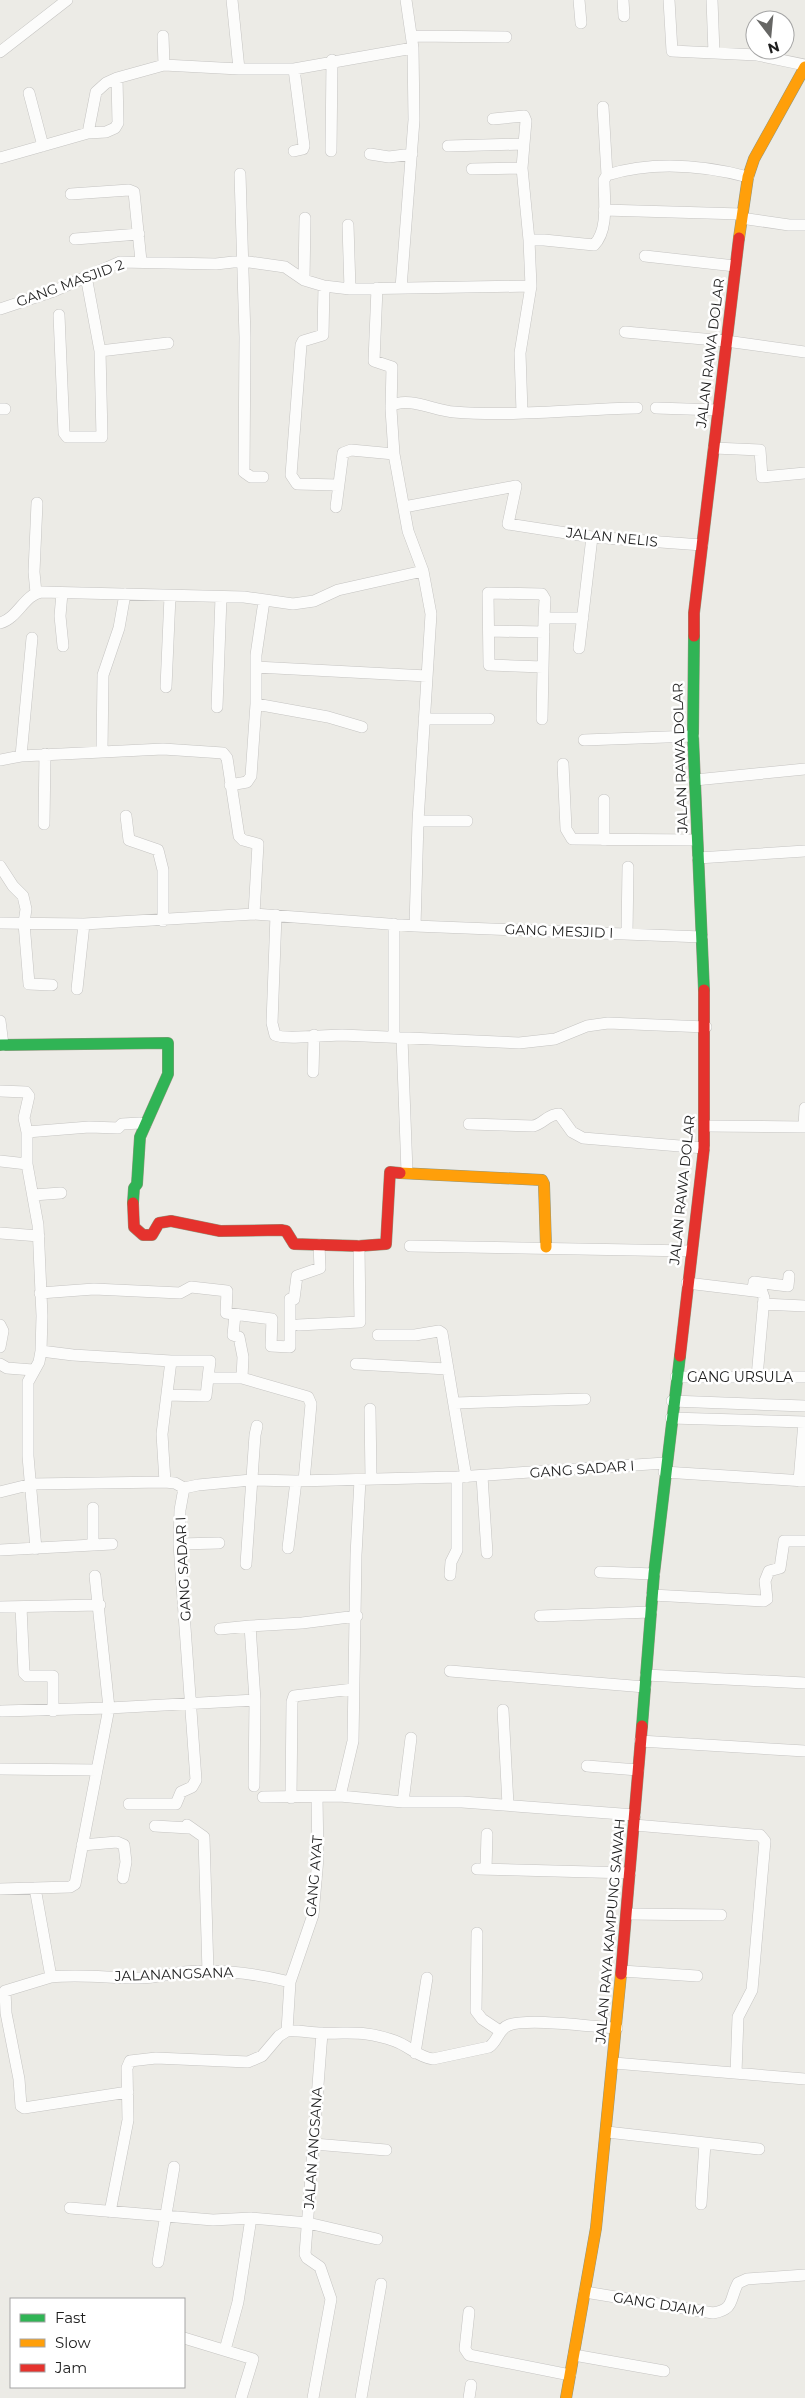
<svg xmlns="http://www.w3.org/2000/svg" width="805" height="2398" font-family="Montserrat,sans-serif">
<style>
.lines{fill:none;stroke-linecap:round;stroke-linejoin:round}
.street-casing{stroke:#c5c4c2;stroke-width:12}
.fast-casing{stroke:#91967e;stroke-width:12}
.slow-casing{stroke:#91967e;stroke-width:12}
.jam-casing{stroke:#91967e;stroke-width:12}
.street{stroke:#fcfcfb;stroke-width:11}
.fast{stroke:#30b455;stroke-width:11}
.slow{stroke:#ff9f0a;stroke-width:11}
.jam{stroke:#e5322d;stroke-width:11}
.labels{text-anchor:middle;stroke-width:5;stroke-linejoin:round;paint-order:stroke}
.street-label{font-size:14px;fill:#1e1e1e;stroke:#fff}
</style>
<rect width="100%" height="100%" fill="#ecebe6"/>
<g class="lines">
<g class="street-casing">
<path id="street" d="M232,0L239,69
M579,0L581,23
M623,0L624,16
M669,0L672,51L757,55L805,65
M712,0L714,53
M163,36L164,65
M412,36L506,37
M0,52L67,0
M29,93L43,146
M603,107L607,175
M493,119L524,116L526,121L524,144
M88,133L96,92L106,83L117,78L164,65L239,69H294L413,48L406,0
M448,146L524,144L522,168L529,240
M294,151L303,149L304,146L294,69
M331,151L332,60
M370,154L389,157L412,154
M0,158L88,133L106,132L115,128L118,123L117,78
M472,169L522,168
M240,174L245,337L244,472L251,477H263
M71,194L129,190L134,192L141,261
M604,210L741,214
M741,218L789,225H805
M348,225L350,289
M75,239L139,234
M645,256L735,266
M86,276L100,351L168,343
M304,280L305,218
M324,286L323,335L303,341L301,345L291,475L297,484L338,485
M377,288L374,361L392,367L391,409L394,454L408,531L423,571L431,614L418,821L415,926
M401,288L414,120L413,48
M0,309L54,291L120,262L216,264L242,261L285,267L304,280L324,286L350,289L531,286
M59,315L64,433L67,437H102L100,351
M625,332L726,341L805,352
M391,406C408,396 435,411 454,412C514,417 576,409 637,408
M656,408L718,410
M0,409H5
M522,412L520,353L531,286L529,240H544L594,245C609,230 604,199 604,180L607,175C653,161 702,165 748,177
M714,448L760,450L762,477L805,473
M336,507L343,453L351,450L394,454
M404,507L516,486L508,524L592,537L702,545
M36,593L34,572L37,503
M62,593L60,616L63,646
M0,623C18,618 24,595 41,592L244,597L293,604L314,601L338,590L423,571
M489,631L544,632
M579,648L592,537
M256,667L427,676
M543,667L489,665L488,593L542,594L545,599L544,618
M166,687L170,596
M256,704L328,717L362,727
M217,707L221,597
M424,719H489
M542,719L544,618H583
M584,740L693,736
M102,751L103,675L119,628L125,594
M21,756L32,638
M0,760L21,756L163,749L223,753L227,758L239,836L243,840L258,844L254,914
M563,764L566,829L572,839L697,840
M695,780L805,769
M230,785L247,782L251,776L256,704V655L264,601
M604,800V840
M126,816L129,840L158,850L163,870V921
M418,821H467
M44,824L45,754
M698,858L805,851
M0,866L13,886L23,896L26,909L24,923L29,984L52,985
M276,915L272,1023L275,1035C283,1040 329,1035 342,1035L519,1043L555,1039L587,1026L608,1023L706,1027
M0,923L84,924L254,914L415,926L702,937
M394,924V1037
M627,933L628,867
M77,989L84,924
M0,1021L3,1045
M402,1038L407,1172
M313,1072L314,1035
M0,1091L26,1092L29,1096L24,1118L27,1132V1164L38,1225L42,1316L41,1351L39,1362L28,1382V1456L36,1549
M469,1124L533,1126C543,1124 548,1114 559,1114L572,1132L583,1138L704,1148
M705,1126L804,1127L805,1108
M27,1132L89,1127L118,1128L122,1124L140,1123L145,1125
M0,1161L27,1164
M33,1195L61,1193
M0,1233L39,1236
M410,1246L691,1251
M687,1283L762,1292L764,1298L757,1377
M753,1290L754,1282L788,1286L789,1276
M40,1293L94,1289L180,1293L191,1287L227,1291L226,1313L272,1319L271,1346L290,1347V1299H294L297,1276L320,1268L319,1245
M763,1304L805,1306
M235,1315L233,1335L239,1337L243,1357L242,1378
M0,1325L3,1331L0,1347
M298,1325L360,1322L359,1246
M378,1335H415L439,1331L442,1333L466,1477
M41,1351L73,1355L171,1361L162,1434L165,1482
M171,1361H210L208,1378
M0,1364L7,1368L33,1370
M356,1364L447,1369
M676,1377H805
M167,1395L206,1396L208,1378H242L308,1397L311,1404L304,1481
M672,1401L805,1406
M455,1403L585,1399
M370,1409L371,1479
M671,1418L805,1422
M664,1472L805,1481
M482,1476L487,1553
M799,1481L804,1422
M0,1492L32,1484L165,1482L175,1483L184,1488
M93,1508V1545
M179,1544L219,1543
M288,1548L296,1481
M0,1550L112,1544
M246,1564L255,1435L257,1426
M600,1572L654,1574
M450,1575L451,1562L457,1550V1477
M652,1595L764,1601L767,1599L765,1581L769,1571L780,1568L784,1541H805
M0,1607L100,1605
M21,1607L24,1673L27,1676H53V1711
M540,1616L651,1612
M220,1629L250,1626
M450,1671L645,1687
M646,1675L805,1683
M503,1710L508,1805
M2,1711L109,1708L95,1576
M640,1741L805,1751
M587,1766L638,1770
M0,1769L97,1770
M254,1786L255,1700L250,1626L302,1623L357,1616
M340,1796L353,1741L356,1555L360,1480
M263,1797L340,1796L403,1802H462L635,1815
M291,1798L292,1702L294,1696L353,1689
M403,1802L411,1738
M129,1804H176L181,1792L192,1787L196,1780L179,1544L180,1510L184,1488L198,1485L251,1480L296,1481L457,1477L665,1463
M187,1825L204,1837L208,1972
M634,1825L754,1835H760L765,1841L752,1990L738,2017L736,2073
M155,1826L189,1828
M82,1845L117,1842L124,1845L126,1862L123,1878
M477,1869L630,1873
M486,1869L487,1834
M35,1888L51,1977C81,1974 109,1978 138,1978C154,1978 168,1974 184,1972C220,1969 254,1973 290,1982L287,2031C299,2030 310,2033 322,2033C353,2034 364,2030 395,2041C409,2046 418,2057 433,2059L489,2047C498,2041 498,2029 509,2025C531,2018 592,2027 617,2028
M0,1889L70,1887L75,1884L109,1708L255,1700
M627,1914L721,1915
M477,1933L476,2011L482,2019L500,2031
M622,1971L697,1976
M51,1977L5,1991L6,2013L19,2079L21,2106L24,2108L128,2092
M290,1982L313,1915L318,1858L317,1797
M415,2053L427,1978
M614,2063L805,2079
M607,2132L759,2149
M314,2144L386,2150
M701,2204L705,2143
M70,2208L213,2220L251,2218L308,2223L377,2239
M110,2212L128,2120L127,2068L130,2061L156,2058L248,2062L262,2056L279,2036L287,2031
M158,2262L174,2167
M585,2292L713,2313C735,2309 729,2300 738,2283L747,2279L805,2275
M469,2312L465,2349L469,2355L570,2375
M184,2338L253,2359L241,2398
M225,2350L238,2302L251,2218
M574,2355L664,2371
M313,2398L331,2299L320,2267L307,2258L305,2254L322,2033
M361,2398L381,2284
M469,2398L471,2385"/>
</g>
<g class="fast-casing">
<path id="fast" d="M694,636L693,736L704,990
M0,1045L168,1043V1074L140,1137L137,1184L134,1188L133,1203
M642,1726L654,1574L680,1356"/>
</g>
<g class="slow-casing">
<path id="slow" d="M739,238L748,177L754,159L805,67
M400,1173L542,1180L544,1184L546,1247
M566,2398L596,2228L621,1974"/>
</g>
<g class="jam-casing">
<path id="jam" d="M694,636V613L739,238
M133,1203L134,1227L143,1235H152L159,1223L171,1221L220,1231L281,1230L286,1231L294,1244L359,1246L386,1244L390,1172L400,1173
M680,1356L704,1148V990
M621,1974L642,1726"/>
</g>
<use href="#street" class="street"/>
<use href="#fast" class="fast"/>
<use href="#slow" class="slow"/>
<use href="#jam" class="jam"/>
</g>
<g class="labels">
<g class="street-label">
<text transform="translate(70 283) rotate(-20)" y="5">GANG MASJID 2</text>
<text transform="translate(710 353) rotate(-83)" y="5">JALAN RAWA DOLAR</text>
<text transform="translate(612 537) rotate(6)" y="5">JALAN NELIS</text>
<text transform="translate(680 758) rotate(-92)" y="5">JALAN RAWA DOLAR</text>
<text transform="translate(559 931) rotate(2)" y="5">GANG MESJID I</text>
<text transform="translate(682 1190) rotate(-84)" y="5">JALAN RAWA DOLAR</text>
<text x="740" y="1382">GANG URSULA</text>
<text transform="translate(582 1469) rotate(-4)" y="5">GANG SADAR I</text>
<text transform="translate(183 1569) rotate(-93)" y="5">GANG SADAR I</text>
<text transform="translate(314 1876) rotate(-85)" y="5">GANG AYAT</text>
<text transform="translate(610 1931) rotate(-85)" y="5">JALAN RAYA KAMPUNG SAWAH</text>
<text transform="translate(174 1974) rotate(-2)" y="5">JALANANGSANA</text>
<text transform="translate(313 2148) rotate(-86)" y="5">JALAN ANGSANA</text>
<text transform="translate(659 2304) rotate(9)" y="5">GANG DJAIM</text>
</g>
</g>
<rect x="10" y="2298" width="175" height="90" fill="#ffffff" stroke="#a5a5a5"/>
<rect x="20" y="2314" width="25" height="8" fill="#30b455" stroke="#a5a5a5"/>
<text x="55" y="2323" font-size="15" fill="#1e1e1e">Fast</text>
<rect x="20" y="2339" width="25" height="8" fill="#ff9f0a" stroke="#a5a5a5"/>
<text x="55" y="2348" font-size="15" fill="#1e1e1e">Slow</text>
<rect x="20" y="2364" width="25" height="8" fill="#e5322d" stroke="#a5a5a5"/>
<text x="55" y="2373" font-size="15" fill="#1e1e1e">Jam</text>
<g transform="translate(770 35) rotate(164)"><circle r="24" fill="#ffffff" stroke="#a5a5a5"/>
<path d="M0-4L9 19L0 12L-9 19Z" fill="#666664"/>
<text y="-8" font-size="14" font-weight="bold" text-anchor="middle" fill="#1e1e1e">N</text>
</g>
</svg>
